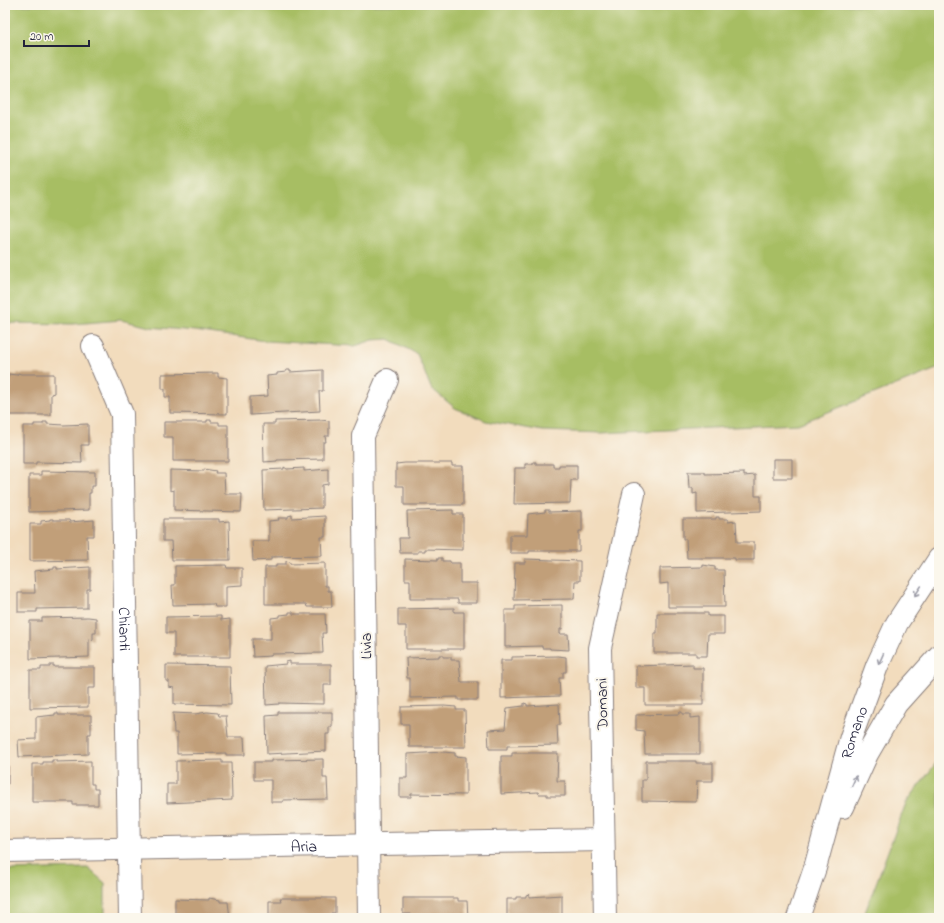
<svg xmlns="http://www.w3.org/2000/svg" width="944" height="923" font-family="'Indie Flower',sans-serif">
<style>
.green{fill:#a7be64;stroke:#647050}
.building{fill:#c19f79}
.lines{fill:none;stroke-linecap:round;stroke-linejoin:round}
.minor-casing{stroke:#8a7f7c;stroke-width:24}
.minor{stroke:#fff;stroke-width:22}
.oneway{stroke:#9c9ca7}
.labels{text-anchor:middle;stroke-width:4;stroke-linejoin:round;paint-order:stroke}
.street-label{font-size:16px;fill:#22223b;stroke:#fbf7ec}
</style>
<rect width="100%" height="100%" fill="#fbf7ec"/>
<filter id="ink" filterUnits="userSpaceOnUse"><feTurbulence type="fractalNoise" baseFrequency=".025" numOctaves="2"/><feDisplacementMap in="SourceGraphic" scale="8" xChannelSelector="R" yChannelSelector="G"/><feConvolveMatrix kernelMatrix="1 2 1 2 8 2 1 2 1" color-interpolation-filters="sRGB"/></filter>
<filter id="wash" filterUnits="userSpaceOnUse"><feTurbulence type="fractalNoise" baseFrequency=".012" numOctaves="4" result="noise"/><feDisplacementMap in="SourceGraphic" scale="16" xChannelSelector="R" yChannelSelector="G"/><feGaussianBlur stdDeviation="0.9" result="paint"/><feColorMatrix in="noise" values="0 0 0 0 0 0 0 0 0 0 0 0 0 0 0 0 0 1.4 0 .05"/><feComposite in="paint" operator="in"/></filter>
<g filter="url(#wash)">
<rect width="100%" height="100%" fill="#f2dcbd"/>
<path class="green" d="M5,5H939V368L798,424L602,433L543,431L486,421L455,408L431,388L417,354L389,339L373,340L355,346L266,341L195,331L150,327L121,320L73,324L5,323Z
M939,759V918H863L906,803Z
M88,868L105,883V918H5V870Z"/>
<g id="blocks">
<path class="building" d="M286,370H290V372L323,370V391H319L320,411L250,415V397L268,396L267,376L277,375V373L286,372Z
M18,373L21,374H54V393L51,394V415H5V376H9L8,374L17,375Z
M218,373V377L227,378V414L170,413V397H165V389H162V374Z
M207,420H211V422H219V425H228V461H173V437H164V422H207Z
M321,420L329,421V436H325L326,442H323V459L277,460V461L264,462L263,424H275V421Z
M43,422H47V424L64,425L88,424V445H81L82,463L36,462V464H23V426H34V424H43Z
M773,459H792V478H773Z
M533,462H536V464H553V467H559V465H577V480H571L570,503L514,504L515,468H525V464H533Z
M405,463H452V466H463V505H404V486H396V464Z
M284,467L287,469L304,468V471L328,469V484L322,485V508L264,510L263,470L284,469Z
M204,469L216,471L215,473H224L225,494H242L241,512L174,510V490L170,491V470L204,471Z
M41,471L95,472V486H91V493H89V510L29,512V475H41Z
M688,472H705V474L744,473V476L755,475V496H761V511L697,513V493L693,494V488H689Z
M453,510V514H463V550L425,549V551H418V553H400L399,538H408L407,511Z
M545,510H549V512L582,511V531H579V551H529V553H510V535H527L528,514L545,512Z
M292,515V518L325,516V537H321L322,556L271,557V560L253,561L252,541H269V521L279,520L278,518H288V516Z
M716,517H719V519H728V522L736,521L737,542H754V560H735V558H687L686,539H683V519H716Z
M50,519H53V520H69L70,522L94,520V536H87L88,560L30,561V524H41V521L50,520Z
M163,519H219V522L229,521L230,560H172L171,541H163Z
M438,558H442V561H450V563H460V583H477V603H458V599H410V580H405V559L438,560Z
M525,559L580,561V581H575L574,599L514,600L515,563H525Z
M286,561L290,562V564L325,563V586H328V591H331L332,607H307L306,604H265V567H276V564H286Z
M226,565L227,568H242V585L226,586V607H215L214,604L173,605L172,585H175V566Z
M703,565L715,567V570H724L725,607H668V583L660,584V568L703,567Z
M54,567H57V569L90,567V589H87V608L37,609V612H18V593H35L34,571L54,569Z
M562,605V629H560V634H568L569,650L550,649V648H542V646L505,647V610H515V606Z
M454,608V612H464V649H406V626H398V609Z
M289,612H293V614H325L326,633H322L323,653L271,654V656L253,657L252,639H271V618L280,617V615L289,614Z
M657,613H708V616H724V634H708L707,656H696V653H654V633H657Z
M221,616V620L230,619V657H174V633H166V617Z
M88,617L96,618V633H93V640L89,639V657L30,659V621H42V618Z
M5,643H7L8,661H5Z
M439,655H443V657H451V660H459L461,682H478V700H458V697L410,698V678H407L406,658L439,657Z
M558,656L566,657V672H563V678H559L560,696L501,698V660H512V657Z
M290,661V664H331V685H324V704L279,703V704L266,705L265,666L286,664V662Z
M693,664V668H703V705H645V688H636V666Z
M50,665H54V667H95V688H88V707L30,708V670H41V667H50Z
M166,665L230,666L231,705L174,704V688L169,687V681H166Z
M524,703L527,704V706L559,704L560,725H557L558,745L507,746V749H489L488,730L505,729L507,708L524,706Z
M444,706L456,707V710H465L466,747H409V724H401V707Z
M207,712L218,713L219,716H226L228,737H244L245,755H226V753L177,754V733H174L173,713L195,714Z
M278,712H332V727H329V734H326V751L267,754L266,716L278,715Z
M679,712H682V714H690V718L700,717V754H645L644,731L636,730V715L679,714Z
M55,713H58V715H91V734H88V754L19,757L18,740L36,739V717L55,715Z
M443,752L455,753V756L466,757V795L411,794V797H400V778H407V754Z
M512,753H558L557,781H565V796H547V794H539L538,792L501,794V756H512Z
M323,759V778H327L328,799L283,800V802H271V780H254V762H272V760Z
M52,760H56V762L91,761V784H94V789H98V805H73V802H32V764H43V762H52Z
M222,760V763H231L232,800L167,803V784H176V761Z
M646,761H696V763H713V781H697L696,802L642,801V780H646Z
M5,766H8V784H5Z
M529,894V897L562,895V916H560V918H507V899H516V897H526V895Z
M209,898L220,900V902H228L230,918H175V899L209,900Z
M280,898H335V913H331V918H269V901H281Z
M403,898H458V901H467L468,918H411V914H403Z"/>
</g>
</g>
<g filter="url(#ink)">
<use href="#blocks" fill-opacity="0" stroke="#8a7f7c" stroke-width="1"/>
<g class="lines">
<g class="minor-casing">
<g id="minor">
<path id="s1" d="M93,346L122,414L130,918"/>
<path d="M843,807L867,754L896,704L939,656"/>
<path id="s2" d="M5,851L603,840"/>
<path d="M369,918L363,436L387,380"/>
<path d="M605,918L600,648L634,494"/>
<path id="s3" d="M798,918L815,868L851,737L877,666L897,623L939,559"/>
</g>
</g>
<use href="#minor" class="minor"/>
</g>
<defs><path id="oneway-shaft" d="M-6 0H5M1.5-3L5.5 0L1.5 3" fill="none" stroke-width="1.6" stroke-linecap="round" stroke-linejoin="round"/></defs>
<g class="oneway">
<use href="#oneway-shaft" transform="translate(918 591) rotate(124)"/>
<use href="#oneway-shaft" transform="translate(881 659) rotate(114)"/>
<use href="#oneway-shaft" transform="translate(854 781) rotate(-66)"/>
</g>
</g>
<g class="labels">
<g class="street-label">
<text dy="6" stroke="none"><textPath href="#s1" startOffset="289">Chianti</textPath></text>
<text transform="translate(365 646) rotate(-91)" y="6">Livia</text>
<text transform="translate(601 704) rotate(-91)" y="6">Domani</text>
<text dy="6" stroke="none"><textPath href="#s3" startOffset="194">Romano</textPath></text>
<text dy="6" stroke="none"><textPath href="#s2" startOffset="299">Aria</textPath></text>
</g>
</g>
<rect width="944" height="923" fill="none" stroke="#fbf7ec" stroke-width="20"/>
<path d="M24 40v6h65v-6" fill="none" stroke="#22223b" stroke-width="2"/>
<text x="30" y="40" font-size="12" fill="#22223b" stroke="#fbf7ec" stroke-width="3" paint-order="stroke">20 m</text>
</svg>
